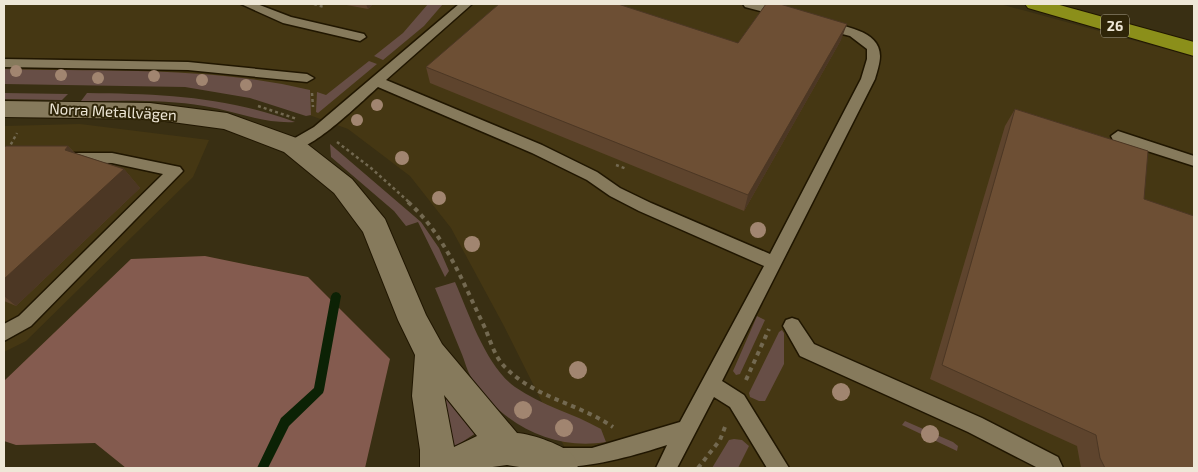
<svg xmlns="http://www.w3.org/2000/svg" width="1198" height="472" font-family="'Exo 2',sans-serif">
<style>
.built{fill:#453713}
.green{fill:#674e46}
.forest{fill:#845b4f}
.lines{fill:none;stroke-linecap:round;stroke-linejoin:round}
.stream{fill:#0c2205;fill-rule:evenodd}
.service-casing{stroke:#201600;stroke-width:3}
.minor-casing{stroke:#201600;stroke-width:2}
.trunk-casing{stroke:#201600;stroke-width:2}
.path-far1{stroke:#736951;stroke-width:2.5;stroke-dasharray:3 3;stroke-linecap:butt}
.path{stroke:#736951;stroke-width:4;stroke-dasharray:4.5 4.5;stroke-linecap:butt}
.service{fill:#867a5c;fill-rule:evenodd}
.minor{fill:#867a5c;fill-rule:evenodd}
.trunk{fill:#8b8f1a;fill-rule:evenodd}
.tree{fill:#a18570}
.wall{fill:#5e442d}
.shaded-wall{fill:#4c3724}
.building{fill:#6d4f34;stroke:#4c3724}
.labels{text-anchor:middle;stroke-width:4;stroke-linejoin:round;paint-order:stroke}
.shield{fill:#2f2508;stroke:#b5ad99;stroke-width:1}
.shield-label{font-size:14px;font-weight:bold;fill:#eee7d7}
.street-label{font-size:15px;fill:#eee7d7;stroke:#2f2508}
</style>
<rect width="100%" height="100%" fill="#392f13"/>
<path class="built" d="M4,4H1000L1194,57V468H575L504,326L451,228L410,176L348,129L251,94L162,83L4,80Z
M80,124L209,140L193,177L26,341L4,352V126Z"/>
<path class="green" d="M428,4H443L424,26L383,60L374,56L403,33Z
M369,61L377,64L318,113L316,112L317,92L326,95Z
M4,69C105,72 211,66 310,90L311,115L306,116L250,98L185,87L4,84Z
M4,93L68,94L62,100L4,99Z
M87,93C161,94 224,96 295,122C263,124 235,111 204,106C164,99 122,101 81,101Z
M330,144L421,222L439,248L449,271L445,277L418,222L406,226L394,211L331,157Z
M455,282C469,314 486,366 515,387C542,406 573,413 601,429L606,442C553,451 502,424 473,380C467,372 465,361 461,352C452,331 444,309 435,288Z
M757,316L765,320L740,374L736,375L733,371Z
M782,330L784,333V364L765,401H759L750,397L749,393L779,332Z
M439,387L476,433L453,448Z
M905,421L953,442L958,446L957,451L902,425Z
M734,439L742,440L749,446L738,468H712L729,440Z"/>
<path class="forest" d="M205,256L308,277L390,359L365,468H126L95,443L16,445L4,441V381L131,259Z"/>
<g class="lines">
<path class="stream" d="M336,292L339,293L341,296L324,390L323,393L289,426L268,468H257L281,418L314,388L331,296L333,293Z"/>
<g class="service-casing">
<path id="service" d="M241,4H257L291,17L364,34L366,37L360,41L283,23Z
M459,4H472L386,80L542,145L597,172L620,188L651,203L770,254L861,79L867,59V49L850,36L819,28L817,25L823,21C842,26 880,30 880,56C880,63 877,72 875,79L722,381L744,395L789,468H767L730,407L714,397L677,468H656L667,445C633,456 579,472 545,465L542,458L545,451L552,448H592L680,422L764,266L639,211L610,196L587,180L532,153L378,87C362,101 308,155 288,150L286,146L288,142L314,127Z
M743,4H762L787,10L789,13L783,17L745,7Z
M4,59L188,62L307,74L314,78L307,82L188,70L4,67Z
M1118,131L1194,156V166L1113,140L1111,136Z
M70,153H112L175,166L180,167L183,171L31,326L4,341V324L19,316L163,174L112,163L65,162L63,158L65,154Z
M792,318L798,320L814,344L982,418L1058,457L1063,468H1038L968,432L800,356L783,326L786,320Z"/>
</g>
<g class="minor-casing">
<path id="minor" d="M4,101L150,103L227,113L302,140L352,179L385,219L426,315L442,344L517,433C531,434 566,445 574,457C576,460 577,465 578,468H526L507,465L485,468H420V450L412,396L415,355L398,320L363,232L334,193L284,152L224,129L150,119L4,117ZM444,395L477,436L454,447Z"/>
</g>
<g class="trunk-casing">
<path id="trunk" d="M1025,4H1056L1194,42V56L1028,8Z"/>
</g>
<path class="path-far1" d="M314,4L324,7
M312,93L313,107
M258,106L297,119
M337,142L371,168L410,203
M13,149L10,146L17,133
M616,165L627,169"/>
<path class="path" d="M408,202C446,236 463,283 485,328C490,340 495,357 504,366C534,398 578,403 613,427
M746,380L769,329
M698,468L720,440L725,427"/>
<use href="#service" class="service"/>
<use href="#minor" class="minor"/>
<use href="#trunk" class="trunk"/>
</g>
<g class="tree">
<circle cx="16" cy="71" r="6"/>
<circle cx="61" cy="75" r="6"/>
<circle cx="154" cy="76" r="6"/>
<circle cx="98" cy="78" r="6"/>
<circle cx="202" cy="80" r="6"/>
<circle cx="246" cy="85" r="6"/>
<circle cx="377" cy="105" r="6"/>
<circle cx="357" cy="120" r="6"/>
<circle cx="402" cy="158" r="7"/>
<circle cx="439" cy="198" r="7"/>
<circle cx="758" cy="230" r="8"/>
<circle cx="472" cy="244" r="8"/>
<circle cx="578" cy="370" r="9"/>
<circle cx="841" cy="392" r="9"/>
<circle cx="523" cy="410" r="9"/>
<circle cx="564" cy="428" r="9"/>
<circle cx="930" cy="434" r="9"/>
</g>
<path class="wall" d="M341,4H373L368,9Z
M841,40L744,211L430,83L426,67L738,43Z
M1015,109L1144,199L1194,468H1081L1077,446L930,379L1005,126Z
M68,146L75,153L124,169L140,188L16,306L4,301V147Z"/>
<path class="shaded-wall" d="M366,4H373L368,9Z
M847,24L841,40L744,211L748,195Z
M68,146L85,165L65,150Z
M124,169L140,188L16,306L4,296V279Z"/>
<path class="building" d="M499,4H618L738,43L766,4H780L847,24L748,195L426,67Z
M1015,109L1148,151L1144,199L1194,216V468H1105L1100,458L1096,435L942,365Z
M6,146H68L65,150L124,169L4,279V147Z"/>
<g class="labels">
<rect class="shield" x="1101" y="14.5" width="28" height="23" rx="4"/>
<g class="shield-label">
<text x="1115" y="31">26</text>
</g>
<g class="street-label">
<text transform="translate(113 112) rotate(3)" y="5">Norra Metallvägen</text>
</g>
</g>
<rect width="1198" height="472" fill="none" stroke="#eee7d7" stroke-width="10"/>
</svg>
